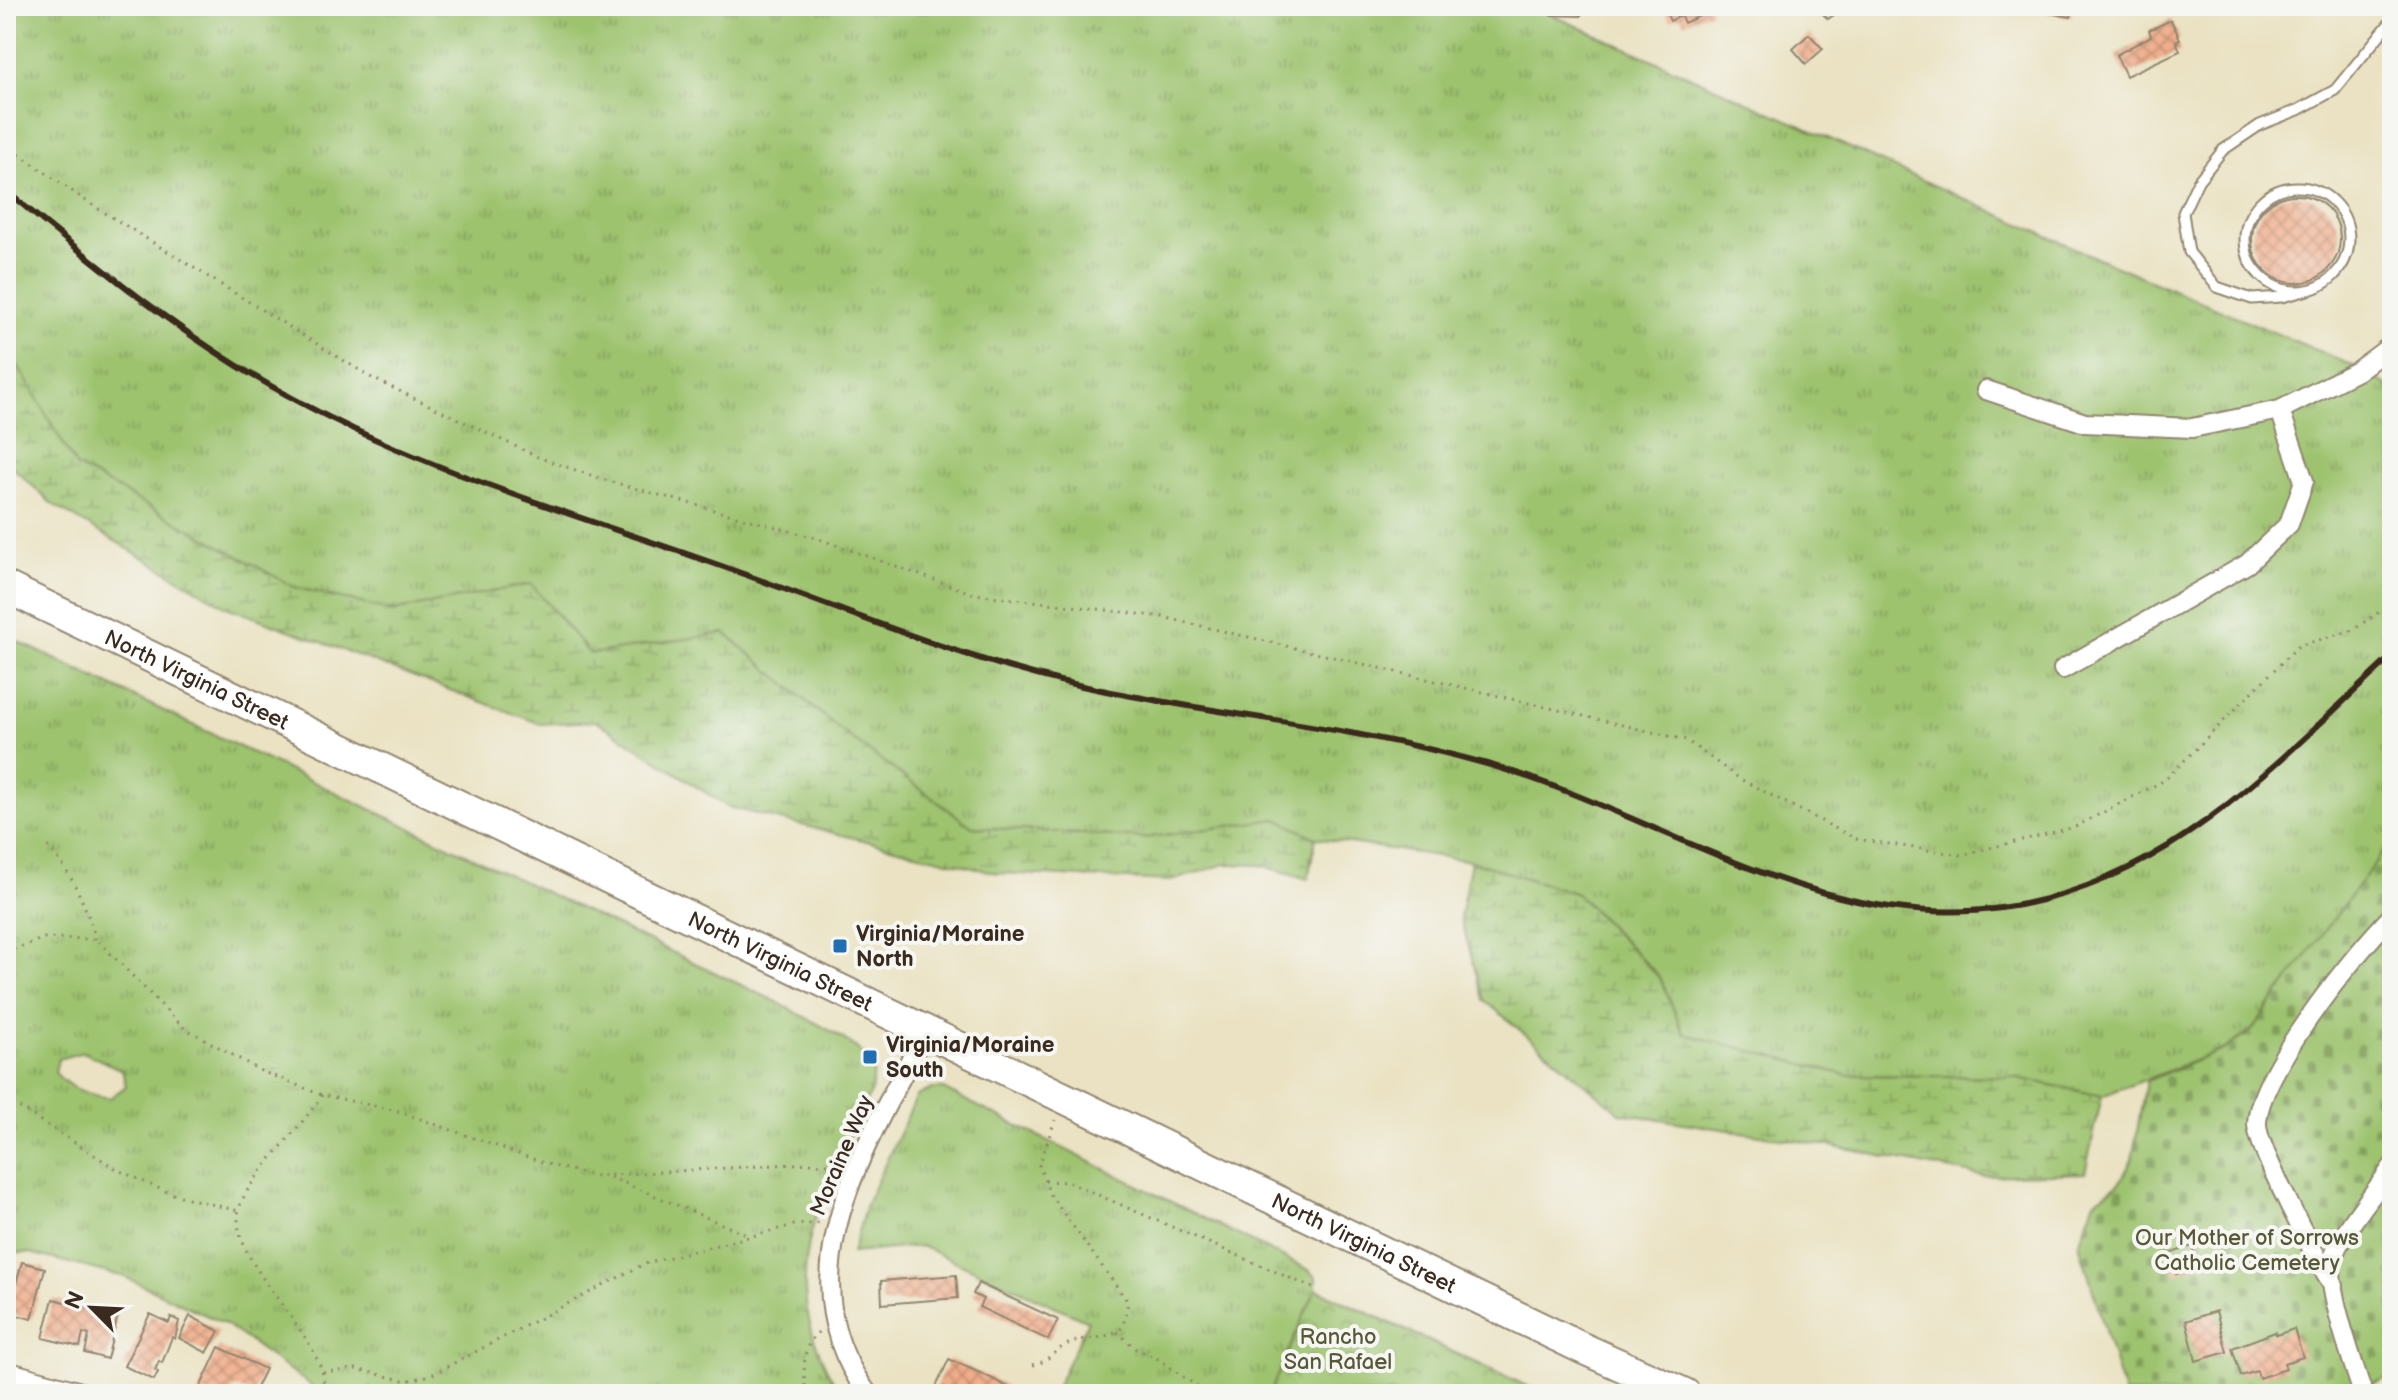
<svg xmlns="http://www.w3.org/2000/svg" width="2398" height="1400" font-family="'Balsamiq Sans',sans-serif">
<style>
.grass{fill:url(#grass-tufts);stroke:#6c7646;stroke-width:2;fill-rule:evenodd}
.wetland{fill:url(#wetland-marsh);stroke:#6c7646;stroke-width:2}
.cemetery{fill:url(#cemetery-stones);stroke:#6c7646;stroke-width:2}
.park{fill:url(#park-crowns);stroke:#6c7646;stroke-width:2}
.building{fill:url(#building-cross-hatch)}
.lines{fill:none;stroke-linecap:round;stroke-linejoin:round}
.lane-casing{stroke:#928670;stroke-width:13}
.street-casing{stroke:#928670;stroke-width:22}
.primary-casing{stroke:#928670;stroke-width:34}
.path{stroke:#928670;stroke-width:3;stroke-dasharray:2 6;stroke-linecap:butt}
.lane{stroke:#fff;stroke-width:9}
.street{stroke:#fff;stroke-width:18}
.primary{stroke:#fff;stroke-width:30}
.rail{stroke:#3b2a1e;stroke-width:6}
.poi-dot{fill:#1f6fb2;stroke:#f6f6f2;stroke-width:3}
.labels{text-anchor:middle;stroke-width:8;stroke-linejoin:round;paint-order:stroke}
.street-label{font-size:22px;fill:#3b2a1e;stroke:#f6f6f2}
.poi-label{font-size:22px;font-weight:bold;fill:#3b2a1e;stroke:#f6f6f2;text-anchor:start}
.park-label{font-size:22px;fill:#585836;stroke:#f6f6f2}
</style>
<defs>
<pattern id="grass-tufts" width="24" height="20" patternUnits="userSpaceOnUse" patternTransform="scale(2)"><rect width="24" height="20" fill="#9dc36e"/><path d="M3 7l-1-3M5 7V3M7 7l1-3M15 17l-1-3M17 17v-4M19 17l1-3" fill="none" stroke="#819f5a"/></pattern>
<pattern id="wetland-marsh" width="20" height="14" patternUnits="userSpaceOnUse" patternTransform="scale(2)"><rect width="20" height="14" fill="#9dc36e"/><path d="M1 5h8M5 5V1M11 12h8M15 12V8" fill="none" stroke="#819f5a"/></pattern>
<pattern id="cemetery-stones" width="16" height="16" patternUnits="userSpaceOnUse" patternTransform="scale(2)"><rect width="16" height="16" fill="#9dc36e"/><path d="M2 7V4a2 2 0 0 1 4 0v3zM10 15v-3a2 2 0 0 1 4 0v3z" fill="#819f5a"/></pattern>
<pattern id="park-crowns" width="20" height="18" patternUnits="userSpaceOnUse" patternTransform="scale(2)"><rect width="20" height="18" fill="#9dc36e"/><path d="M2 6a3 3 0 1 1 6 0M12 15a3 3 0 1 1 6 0" fill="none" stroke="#819f5a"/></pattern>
<pattern id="building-cross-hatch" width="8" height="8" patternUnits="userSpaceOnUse" patternTransform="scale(2)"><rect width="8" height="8" fill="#f0ad8a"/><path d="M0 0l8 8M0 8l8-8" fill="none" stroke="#c48d70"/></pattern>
</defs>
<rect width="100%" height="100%" fill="#f6f6f2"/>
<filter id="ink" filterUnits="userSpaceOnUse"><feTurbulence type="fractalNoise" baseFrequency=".0125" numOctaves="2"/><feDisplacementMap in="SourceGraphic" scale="16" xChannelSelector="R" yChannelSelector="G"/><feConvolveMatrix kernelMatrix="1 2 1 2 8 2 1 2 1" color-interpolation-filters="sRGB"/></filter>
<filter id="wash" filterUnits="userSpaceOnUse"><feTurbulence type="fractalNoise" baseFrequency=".006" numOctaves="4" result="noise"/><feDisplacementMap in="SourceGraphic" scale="32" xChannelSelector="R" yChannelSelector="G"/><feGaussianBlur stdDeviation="1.8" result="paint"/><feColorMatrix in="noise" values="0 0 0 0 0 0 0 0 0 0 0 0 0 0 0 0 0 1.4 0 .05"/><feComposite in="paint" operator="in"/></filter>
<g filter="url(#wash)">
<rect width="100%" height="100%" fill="#eae2c2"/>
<path class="grass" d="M6,6H1532L2088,254L2349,364L2392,388V840L2251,1031L2225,1049L2102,1096L2013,1077L1847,1075L1684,1034L1660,977L1577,894L1471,861L1316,838L1277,819L1145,838L972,827L840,730L725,633L590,654L531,584L393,611L294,587L76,466L19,368L6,361Z
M6,636L779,1003C802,1017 854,1039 869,1061C876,1070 873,1081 871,1091C820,1199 768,1279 841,1394H323L225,1324L125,1277L30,1253L6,1252V809L16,787L6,782ZM83,1052L122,1070L126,1086L110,1098C90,1095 67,1089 55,1072L58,1059Z
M932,1089H943L1309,1270L1316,1277V1289L1544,1394H1053L1088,1321L921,1246L852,1253L866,1204L917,1096Z"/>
<path class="wetland" d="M6,361L19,367L76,466L294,587L393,611L531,584L590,654L725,633L840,730L972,827L1145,838L1277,819L1316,838L1308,879L1260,865L1225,864L1171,881L997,873L728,807L597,721L541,724L227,607L52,504L6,461Z
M1471,861L1577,894L1660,978L1684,1034L1847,1075L2013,1077L2102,1096L2085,1173L1983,1176L1830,1146L1620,1113L1484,1000L1460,917Z"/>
<path class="cemetery" d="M2392,840V1376L2347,1394H2124L2079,1243L2095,1201L2119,1184L2132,1160L2146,1081L2225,1049L2251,1031Z"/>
<path class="park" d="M1316,1289L1543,1394H1269Z"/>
<g id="blocks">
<path class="building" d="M1550,6H1582L1581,16L1550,15Z
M1663,6H1709L1711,11L1684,23L1681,16L1670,21Z
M1806,6H1847L1828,19L1817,8L1812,12Z
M2011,6H2073L2071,17Z
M2171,20L2180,39L2176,41L2180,51L2126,76L2116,55L2151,36L2149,30Z
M1809,34L1823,49L1806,64L1793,49Z
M2252 239a44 44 0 1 1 88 0a44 44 0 1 1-88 0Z
M2192,1246L2199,1266L2176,1274L2169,1254Z
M22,1262L45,1268L32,1319L8,1313Z
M956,1275L958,1298L882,1304L881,1281Z
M978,1283L1058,1320L1048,1340L979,1307L983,1299L973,1294Z
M53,1299L118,1315L107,1359L85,1353L89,1335L83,1333L80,1347L43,1338Z
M2216,1311L2227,1352L2196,1361L2186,1321Z
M150,1314L169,1323L171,1317L179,1321L175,1339L172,1337L162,1363L159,1361L155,1370L158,1372L154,1380L124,1366Z
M190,1316L219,1331L207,1353L179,1338Z
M2294,1329L2303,1357L2284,1363L2286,1369L2259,1378L2257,1371L2241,1376L2232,1348L2275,1332L2276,1335Z
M219,1347L265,1369L253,1394L234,1387L231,1394H197Z
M949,1359L991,1378L1020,1394H946L935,1389Z"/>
</g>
</g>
<g filter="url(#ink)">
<use href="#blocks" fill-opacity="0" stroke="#928670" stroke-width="2"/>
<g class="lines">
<g class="lane-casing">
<path id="lane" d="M2245 239a52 52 0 1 1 104 0a52 52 0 1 1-104 0Z
M2312,289L2282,297L2252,299L2217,287L2189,252L2183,213L2198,181L2223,150L2260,125L2298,110L2335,90L2392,20"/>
</g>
<g class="street-casing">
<path id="street" d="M1986,390L2085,423L2192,428L2280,410L2357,371L2392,345
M2063,669L2247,564L2289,524L2304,481L2280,410
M2333,1285C2317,1260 2258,1149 2257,1125C2256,1075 2356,952 2392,916
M6,1371L88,1394
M868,1394C778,1274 869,1142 926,1030
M2363,1394C2354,1365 2326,1288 2332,1261C2337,1236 2377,1191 2392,1167"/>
</g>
<g class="primary-casing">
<g id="primary">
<path id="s1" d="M6,587L1582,1348L1685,1394"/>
</g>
</g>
<path class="path" d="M6,145L89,203L372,378L540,458L605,480L819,539L974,594L1163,617L1686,740L1740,779L1856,839L1961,855L2075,827L2165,780L2298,646L2353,630L2392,603
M48,846C72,873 85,904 96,939
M6,952L45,938L96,939L183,1027L261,1071L322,1095L398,1111L547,1164L594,1176L809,1163L840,1165
M322,1095C303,1127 246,1179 239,1209C226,1265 335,1342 323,1394
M6,1099L118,1170L169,1193L238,1211
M610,1177L750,1236
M1045,1181L1068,1182L1313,1288
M1117,1332L1135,1348L1158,1359L1202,1390
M1033,1365C1048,1362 1051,1353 1064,1346C1088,1333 1100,1344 1123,1327L1128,1302L1051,1196L1039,1166L1055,1120
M323,1372L356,1369L406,1381L431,1375L644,1264L794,1225L820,1223
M806,1394C804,1372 800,1345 820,1331"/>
<use href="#lane" class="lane"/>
<use href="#street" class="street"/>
<use href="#primary" class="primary"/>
<path class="rail" d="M6,191C91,260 175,331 271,386C415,470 579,515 735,571C842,609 949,654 1060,681C1201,714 1347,724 1487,764C1656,812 1818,934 2001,908C2169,885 2274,764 2392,656"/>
</g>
</g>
<g class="poi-dot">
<rect x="832" y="938" width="16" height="16" rx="4"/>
<rect x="862" y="1049" width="16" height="16" rx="4"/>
</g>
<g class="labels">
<g class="street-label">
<text dy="8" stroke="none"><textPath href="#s1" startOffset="212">North Virginia Street</textPath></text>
<text dy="8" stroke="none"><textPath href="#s1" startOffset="860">North Virginia Street</textPath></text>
<text transform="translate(841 1155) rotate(-67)" y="8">Moraine Way</text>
<text dy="8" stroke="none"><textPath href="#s1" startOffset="1508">North Virginia Street</textPath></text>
</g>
<g class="poi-label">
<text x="856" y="941">Virginia/Moraine<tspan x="856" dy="25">North</tspan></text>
<text x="886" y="1052">Virginia/Moraine<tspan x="886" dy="25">South</tspan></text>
</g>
<g class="park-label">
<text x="2247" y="1245">Our Mother of Sorrows<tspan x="2247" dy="25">Catholic Cemetery</tspan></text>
<text x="1338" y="1344">Rancho<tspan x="1338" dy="25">San Rafael</tspan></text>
</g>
</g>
<rect width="2398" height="1400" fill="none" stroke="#f6f6f2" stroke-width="32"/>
<g transform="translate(92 1308) rotate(294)" stroke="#f6f6f2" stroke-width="6" paint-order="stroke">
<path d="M0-6L14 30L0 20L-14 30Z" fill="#3b2a1e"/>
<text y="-12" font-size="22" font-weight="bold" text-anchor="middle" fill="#3b2a1e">N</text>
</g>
</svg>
